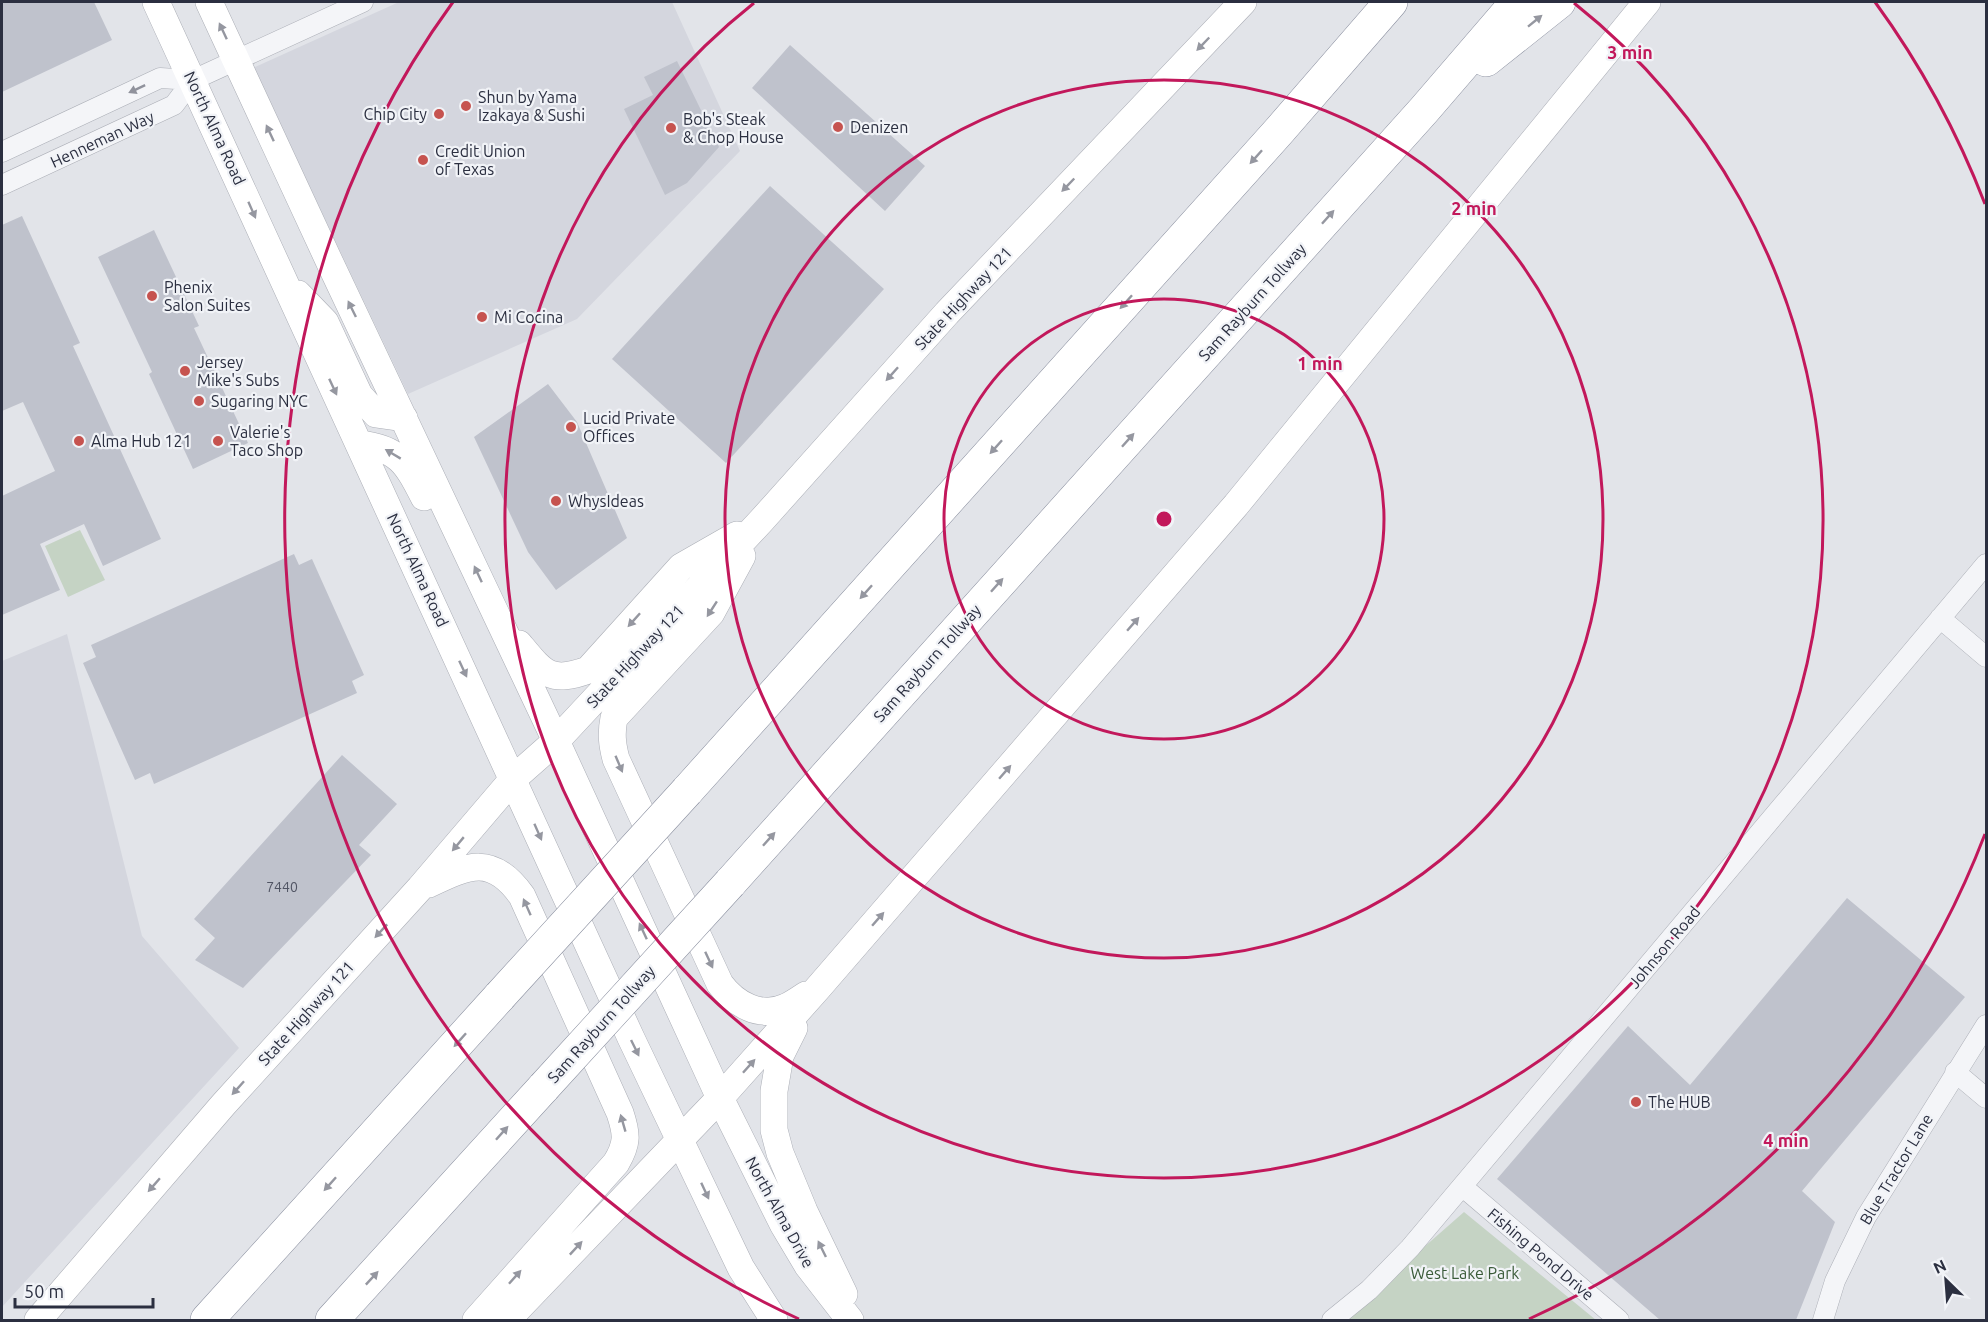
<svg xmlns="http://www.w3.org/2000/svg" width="1988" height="1322" font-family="Ubuntu,sans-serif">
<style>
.built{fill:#d4d6de}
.green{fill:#c5d3c4}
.building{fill:#bfc2cc}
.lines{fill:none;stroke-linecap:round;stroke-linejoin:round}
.minor-casing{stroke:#abaeb6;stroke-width:21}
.secondary-casing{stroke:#abaeb6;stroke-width:28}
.motorway-casing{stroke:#8a8f9f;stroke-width:34}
.minor{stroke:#f4f5f8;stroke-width:20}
.secondary{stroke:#fff;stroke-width:27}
.motorway{stroke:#fff;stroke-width:33}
.motorway-bridge-casing{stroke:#8a8f9f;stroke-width:34;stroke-linecap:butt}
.motorway-bridge{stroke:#fff;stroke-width:33}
.oneway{fill:#9597a0}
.oneway2{fill:#90929c}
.ring{fill:none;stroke:#c2185b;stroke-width:3}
.poi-dot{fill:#c6534f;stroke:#f1f3f7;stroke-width:2}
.labels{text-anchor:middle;stroke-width:4.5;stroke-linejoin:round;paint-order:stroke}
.number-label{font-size:14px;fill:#505463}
.poi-label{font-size:16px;fill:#2b2f40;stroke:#f1f3f7;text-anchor:start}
.street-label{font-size:16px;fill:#2b2f40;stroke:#f1f3f7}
.park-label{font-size:16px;fill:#3a5b39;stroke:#f1f3f7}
.centre{fill:#c2185b;stroke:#f1f3f7;stroke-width:3}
.ring-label{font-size:18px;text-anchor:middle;font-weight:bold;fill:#c2185b;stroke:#f1f3f7;stroke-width:4.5;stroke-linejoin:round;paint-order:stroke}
</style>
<rect width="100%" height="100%" fill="#e2e4e9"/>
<path class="built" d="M399,2H672L740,151L577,319L408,394L253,68Z
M67,634L142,936L239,1048L2,1307V661Z"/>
<path class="green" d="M80,530L105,580L68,597L45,546Z
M1464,1212L1596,1320H1341Z"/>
<path class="building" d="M2,2H94L112,40L2,92Z
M790,45L925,166L885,211L752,88Z
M677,61L719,147L687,183L665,195L624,109L653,95L644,77Z
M770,186L884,289L726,463L612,359Z
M22,216L80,343L73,346L161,539L103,566L84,524L40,544L60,590L2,615V496L55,471L23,402L2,411V225Z
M154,230L199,326L194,328L248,443L193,469L149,374L152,372L98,257Z
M548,384L577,422L627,538L556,590L528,552L474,437Z
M294,554L299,565L312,559L364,675L352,681L357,693L154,784L150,773L135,780L83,663L96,657L91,645Z
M342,755L397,804L359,845L371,855L243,988L195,960L215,938L194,919Z
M1847,898L1965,997L1802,1191L1835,1222L1796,1320H1660L1497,1179L1628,1026L1690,1085Z"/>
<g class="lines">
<g class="minor-casing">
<path id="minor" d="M2,152L160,78L193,80L363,2
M2,185L174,105L193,80
M1940,618L1986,657
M1955,1072L1986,1098
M1463,1187L1619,1320
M1332,1320L1369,1290L1410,1248L1986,564
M1823,1320L1835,1281L1866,1217L1986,1025"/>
</g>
<g class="secondary-casing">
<path id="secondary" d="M156,2L631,1038L741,1268L774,1320
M209,2L330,263L556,741L720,1098L783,1224L808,1266L850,1320
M298,294L325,322L359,395L376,414L404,418
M359,444C399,448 407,464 424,497
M742,556L711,613L614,718C611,733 612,744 616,759L720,984C735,1004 760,1019 786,1007C793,1004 800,999 806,995
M519,644C543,673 550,684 588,670L681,567L737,535
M429,884C469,865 492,854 522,896L620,1113C627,1134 628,1143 616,1163L476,1320
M794,1028L780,1056L774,1091V1130L780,1153L804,1211L844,1294
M38,1320L223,1105L420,888L513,779L556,741L761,521L947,313L1243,2
M507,1320L720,1098L818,988L1236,505L1647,2"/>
</g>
<g class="motorway-casing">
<path id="motorway" d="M1486,60L1559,2
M687,791L1279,131L1391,2
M730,883L1424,110L1517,2
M207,1320L500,996
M332,1320L544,1087"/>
</g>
<use href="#minor" class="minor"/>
<use href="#secondary" class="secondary"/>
<use href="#motorway" class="motorway"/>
<g class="motorway-bridge-casing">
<path id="motorway-bridge" d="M500,996L687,791
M544,1087L730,883"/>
</g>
<use href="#motorway-bridge" class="motorway-bridge"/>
</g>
<defs><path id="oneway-solid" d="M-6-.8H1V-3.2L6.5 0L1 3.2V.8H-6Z" transform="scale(1.5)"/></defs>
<g class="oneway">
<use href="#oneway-solid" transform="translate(1535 21) rotate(-39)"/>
<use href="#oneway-solid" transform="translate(223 31) rotate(-115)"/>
<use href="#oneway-solid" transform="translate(1203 44) rotate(134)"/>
<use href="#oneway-solid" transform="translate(270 133) rotate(-115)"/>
<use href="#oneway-solid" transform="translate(1256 157) rotate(132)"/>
<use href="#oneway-solid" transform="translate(1068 185) rotate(134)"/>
<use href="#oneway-solid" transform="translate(252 210) rotate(66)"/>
<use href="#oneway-solid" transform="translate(1328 217) rotate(-48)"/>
<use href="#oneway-solid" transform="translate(1126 302) rotate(132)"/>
<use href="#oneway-solid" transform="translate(352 309) rotate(-116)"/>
<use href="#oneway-solid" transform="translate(892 374) rotate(132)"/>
<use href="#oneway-solid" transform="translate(333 387) rotate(65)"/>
<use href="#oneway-solid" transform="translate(1128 440) rotate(-48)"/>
<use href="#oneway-solid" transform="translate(996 447) rotate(132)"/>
<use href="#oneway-solid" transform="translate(393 454) rotate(-149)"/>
<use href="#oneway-solid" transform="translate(478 574) rotate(-115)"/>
<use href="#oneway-solid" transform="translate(997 585) rotate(-48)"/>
<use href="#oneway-solid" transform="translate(866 592) rotate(132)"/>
<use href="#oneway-solid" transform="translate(712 609) rotate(123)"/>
<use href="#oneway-solid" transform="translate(634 620) rotate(132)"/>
<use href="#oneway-solid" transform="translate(1133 624) rotate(-49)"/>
<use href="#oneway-solid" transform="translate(463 669) rotate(65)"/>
<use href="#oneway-solid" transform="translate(619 764) rotate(67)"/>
<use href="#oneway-solid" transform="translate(1005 772) rotate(-49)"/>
<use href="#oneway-solid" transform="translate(538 832) rotate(66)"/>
<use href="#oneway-solid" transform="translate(769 839) rotate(-48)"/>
<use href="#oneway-solid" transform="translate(458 844) rotate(130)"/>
<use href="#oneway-solid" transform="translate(527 907) rotate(-114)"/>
<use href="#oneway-solid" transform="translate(878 919) rotate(-49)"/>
<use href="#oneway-solid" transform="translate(381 931) rotate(133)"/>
<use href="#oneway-solid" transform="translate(643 931) rotate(-115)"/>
<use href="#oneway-solid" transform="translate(709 960) rotate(65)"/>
<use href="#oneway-solid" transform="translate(460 1040) rotate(132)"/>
<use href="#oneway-solid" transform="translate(635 1048) rotate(64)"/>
<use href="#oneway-solid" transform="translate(749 1066) rotate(-48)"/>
<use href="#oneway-solid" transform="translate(238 1088) rotate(132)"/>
<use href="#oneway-solid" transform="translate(623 1123) rotate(-106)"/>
<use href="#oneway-solid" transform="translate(502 1133) rotate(-48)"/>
<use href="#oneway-solid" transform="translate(330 1184) rotate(132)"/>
<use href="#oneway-solid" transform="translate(154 1185) rotate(131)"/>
<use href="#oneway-solid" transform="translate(705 1191) rotate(65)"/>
<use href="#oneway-solid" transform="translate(576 1248) rotate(-47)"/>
<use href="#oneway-solid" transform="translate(822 1249) rotate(-116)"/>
<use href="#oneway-solid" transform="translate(515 1277) rotate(-48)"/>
<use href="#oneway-solid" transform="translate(372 1278) rotate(-47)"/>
</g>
<use class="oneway2" href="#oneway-solid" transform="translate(137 89) rotate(155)"/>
<g class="ring">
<circle cx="1164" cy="519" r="220"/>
<circle cx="1164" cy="519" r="439"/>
<path d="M1574 3A659 659 0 1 1 754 3"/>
<path d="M1985 834A879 879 0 0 1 1529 1319M799 1319A879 879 0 0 1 453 2M1875 2A879 879 0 0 1 1985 204"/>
</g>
<g class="poi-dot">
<circle cx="466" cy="106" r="6"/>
<circle cx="439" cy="114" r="6"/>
<circle cx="838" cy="127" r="6"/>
<circle cx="671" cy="128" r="6"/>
<circle cx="423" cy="160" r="6"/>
<circle cx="152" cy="296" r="6"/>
<circle cx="482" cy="317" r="6"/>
<circle cx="185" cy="371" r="6"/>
<circle cx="199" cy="401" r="6"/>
<circle cx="571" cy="427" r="6"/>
<circle cx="79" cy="441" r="6"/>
<circle cx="218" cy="441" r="6"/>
<circle cx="556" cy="501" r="6"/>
<circle cx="1636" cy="1102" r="6"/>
</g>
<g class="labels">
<g class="number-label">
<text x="282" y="892">7440</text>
</g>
<g class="poi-label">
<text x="478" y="103">Shun by Yama<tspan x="478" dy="18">Izakaya &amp; Sushi</tspan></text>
<text x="427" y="120" text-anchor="end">Chip City</text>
<text x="683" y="125">Bob's Steak<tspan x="683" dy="18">&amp; Chop House</tspan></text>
<text x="850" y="133">Denizen</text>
<text x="435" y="157">Credit Union<tspan x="435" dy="18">of Texas</tspan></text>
<text x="164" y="293">Phenix<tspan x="164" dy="18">Salon Suites</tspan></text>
<text x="494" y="323">Mi Cocina</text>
<text x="197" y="368">Jersey<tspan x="197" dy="18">Mike's Subs</tspan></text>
<text x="211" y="407">Sugaring NYC</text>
<text x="583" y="424">Lucid Private<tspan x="583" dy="18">Offices</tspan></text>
<text x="230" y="438">Valerie's<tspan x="230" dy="18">Taco Shop</tspan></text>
<text x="91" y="447">Alma Hub 121</text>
<text x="568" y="507">WhysIdeas</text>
<text x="1648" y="1108">The HUB</text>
</g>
<g class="street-label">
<text transform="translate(215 128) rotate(65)" y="6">North Alma Road</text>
<text transform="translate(102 139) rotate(-25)" y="6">Henneman Way</text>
<text transform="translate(963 298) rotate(-47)" y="6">State Highway 121</text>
<text transform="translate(1252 302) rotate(-48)" y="6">Sam Rayburn Tollway</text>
<text transform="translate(418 570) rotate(65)" y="6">North Alma Road</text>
<text transform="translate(635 656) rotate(-47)" y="6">State Highway 121</text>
<text transform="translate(927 663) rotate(-48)" y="6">Sam Rayburn Tollway</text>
<text transform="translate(1664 947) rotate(-50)" y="6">Johnson Road</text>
<text transform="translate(306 1013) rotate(-48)" y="6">State Highway 121</text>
<text transform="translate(601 1024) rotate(-48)" y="6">Sam Rayburn Tollway</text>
<text transform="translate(1896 1169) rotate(-59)" y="6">Blue Tractor Lane</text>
<text transform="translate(780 1212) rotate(61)" y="6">North Alma Drive</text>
<text transform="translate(1541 1254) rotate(40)" y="6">Fishing Pond Drive</text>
</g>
<g class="park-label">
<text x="1465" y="1279">West Lake Park</text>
</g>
</g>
<circle cx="1164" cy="519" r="9" class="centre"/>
<g class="ring-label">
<text x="1630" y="59">3 min</text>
<text x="1474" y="215">2 min</text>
<text x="1320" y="370">1 min</text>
<text x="1786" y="1147">4 min</text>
</g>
<rect width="1988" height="1322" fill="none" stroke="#2b2f40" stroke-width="6"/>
<g transform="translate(1946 1280) rotate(335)" stroke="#f1f3f7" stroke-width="4.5" paint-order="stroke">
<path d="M0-4.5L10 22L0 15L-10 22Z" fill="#2b2f40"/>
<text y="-9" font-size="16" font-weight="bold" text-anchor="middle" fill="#2b2f40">N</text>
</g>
<path d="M15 1298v9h138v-9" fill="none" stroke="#2b2f40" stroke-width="3"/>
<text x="24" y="1298" font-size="18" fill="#2b2f40" stroke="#f1f3f7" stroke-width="4.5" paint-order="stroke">50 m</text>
</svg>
